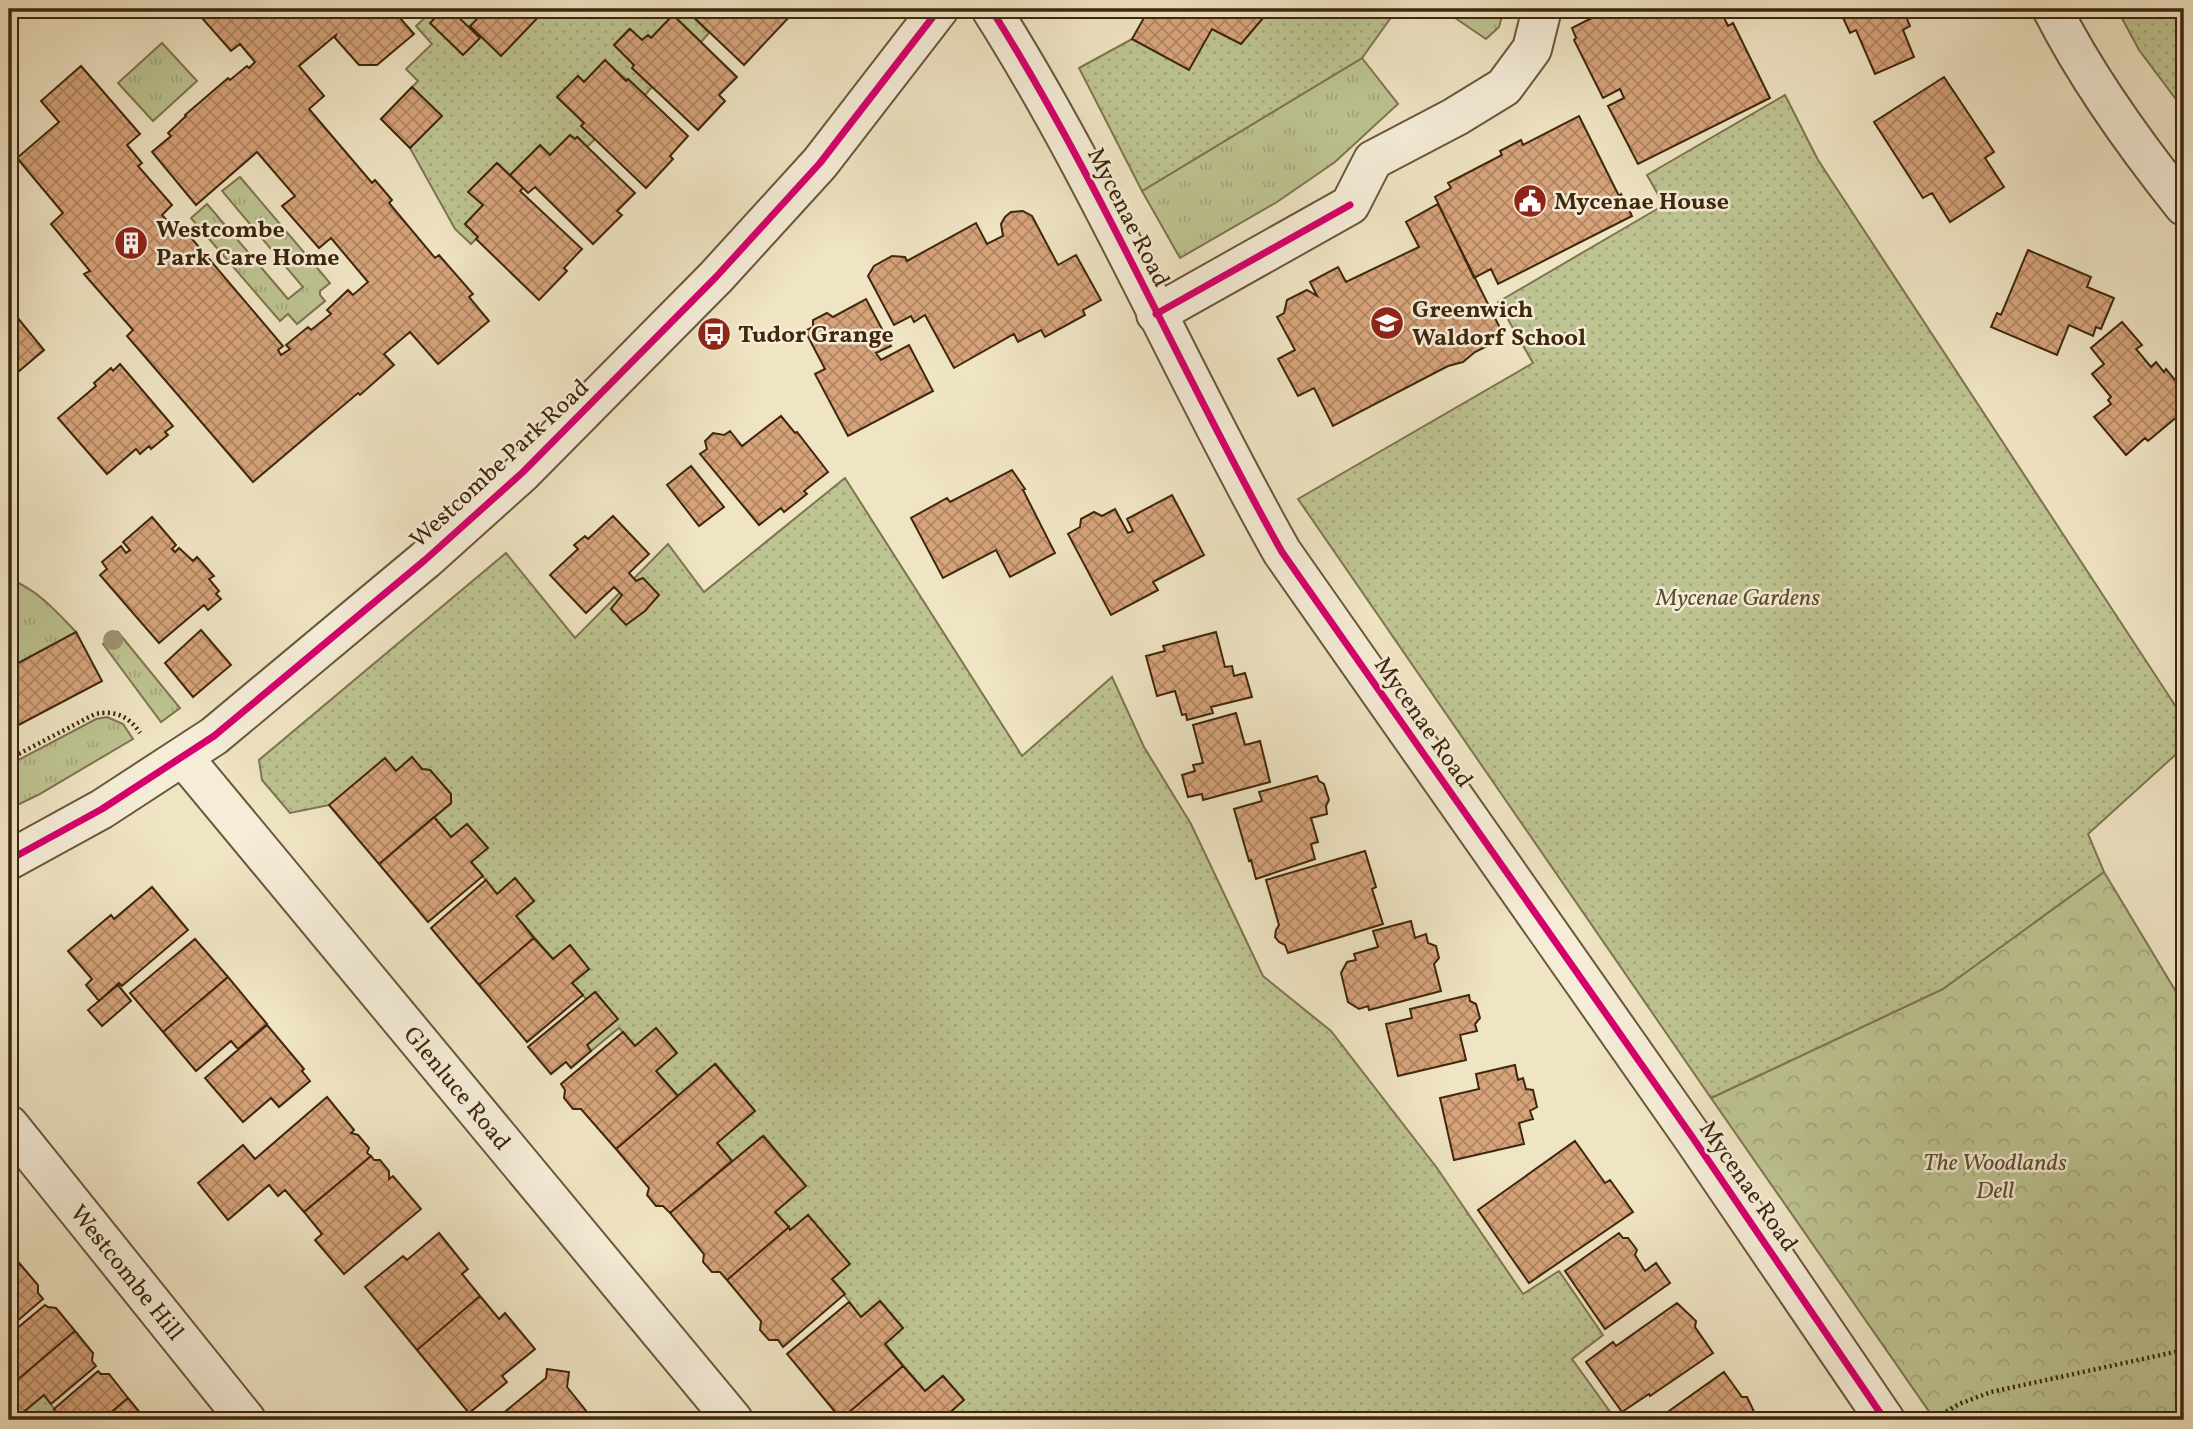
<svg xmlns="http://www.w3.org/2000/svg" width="2193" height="1429" font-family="Vollkorn,serif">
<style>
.grass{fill:url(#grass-tufts);stroke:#7e744e;stroke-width:2}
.forest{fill:url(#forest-crowns);stroke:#7e744e;stroke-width:2}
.garden{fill:url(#garden-dots);stroke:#7e744e;stroke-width:2}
.building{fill:url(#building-cross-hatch);stroke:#3f260c;stroke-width:2}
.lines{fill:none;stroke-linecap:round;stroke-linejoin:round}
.minor-casing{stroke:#6b563a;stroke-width:42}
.path{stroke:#3f260c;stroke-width:4.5;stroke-dasharray:2 3.5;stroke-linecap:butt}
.minor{stroke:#f5edd8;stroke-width:38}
.cycleway-casing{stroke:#f5edd8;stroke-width:11}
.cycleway{stroke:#d6006c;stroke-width:7}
.tree{fill:#9f9170}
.labels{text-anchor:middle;stroke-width:5;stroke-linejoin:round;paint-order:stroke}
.poi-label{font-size:24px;font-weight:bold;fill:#3f260c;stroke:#f5edd8;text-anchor:start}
.street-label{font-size:24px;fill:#3f260c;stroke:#f5edd8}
.park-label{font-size:24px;font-style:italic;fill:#5e4d2d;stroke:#f5edd8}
</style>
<defs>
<pattern id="grass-tufts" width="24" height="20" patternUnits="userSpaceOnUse" patternTransform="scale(1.75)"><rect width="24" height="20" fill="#bdc391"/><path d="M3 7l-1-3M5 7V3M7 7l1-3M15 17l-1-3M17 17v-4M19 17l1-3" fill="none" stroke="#a4a77c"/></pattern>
<pattern id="forest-crowns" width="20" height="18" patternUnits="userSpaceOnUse" patternTransform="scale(1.75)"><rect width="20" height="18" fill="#bdc391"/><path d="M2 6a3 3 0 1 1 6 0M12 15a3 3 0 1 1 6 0" fill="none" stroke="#a4a77c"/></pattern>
<pattern id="garden-dots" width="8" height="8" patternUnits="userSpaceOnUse" patternTransform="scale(1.75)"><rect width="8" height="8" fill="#bdc391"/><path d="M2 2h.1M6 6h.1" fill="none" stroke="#a4a77c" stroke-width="1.8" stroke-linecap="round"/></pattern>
<pattern id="building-cross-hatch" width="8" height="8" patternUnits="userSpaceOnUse" patternTransform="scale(1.75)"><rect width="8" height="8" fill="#d6a37a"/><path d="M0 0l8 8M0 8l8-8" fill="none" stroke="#af8562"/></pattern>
</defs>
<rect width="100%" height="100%" fill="#efe4c3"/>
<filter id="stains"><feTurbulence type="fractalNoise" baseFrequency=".00286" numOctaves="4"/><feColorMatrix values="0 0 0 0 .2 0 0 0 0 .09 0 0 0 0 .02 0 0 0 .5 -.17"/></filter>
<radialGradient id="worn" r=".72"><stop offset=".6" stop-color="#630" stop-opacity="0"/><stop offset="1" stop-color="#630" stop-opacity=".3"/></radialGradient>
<path class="grass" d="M1442,9H1504L1499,27L1486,39Z
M162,43L197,81L153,121L118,83Z
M1362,58L1398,104L1335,162L1277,202L1180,258L1142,191Z
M240,177L330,283L320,291V295L325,301L297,324L288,314L280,321L191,218L207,204L288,299L303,287L222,191Z
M9,579C37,589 56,611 76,632L9,668Z
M118,632L180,708L161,722L103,644Z
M107,717L123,724L133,739L38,795L9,809V765L96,719Z"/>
<path class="forest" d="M2104,872L2184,1005V1420H1935L1711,1098L1943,989Z"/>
<path class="garden" d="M434,9H685L709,33L701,42L673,15L651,38L648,35L642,40L629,29L614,45L634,65L632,68L652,87L645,95L605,61L584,82L578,76L558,98L584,123L595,139L587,147L578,137L575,139L570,135L550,155L540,146L510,175L497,163L469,192L483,205L465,224L478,237L471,244L455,229L410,148L381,119L418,81L406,69L432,44L416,26Z
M1266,9H1397L1362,58L1142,191L1079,68L1132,39L1212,29L1241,44L1268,12Z
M2117,9H2184V110L2139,50Z
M1785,95L1818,160L2184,719V747L2088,834L2104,872L1943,989L1711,1098L1298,499L1533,363L1498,302L1664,205L1647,175Z
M845,478L1022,756L1112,677L1144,747L1191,824L1263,976L1331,1031L1437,1168L1523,1294L1559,1271L1603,1335L1572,1359L1616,1420H949L946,1416L963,1400L943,1376L925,1391L885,1344L903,1328L880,1301L861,1317L832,1279L849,1264L790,1230L775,1212L805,1186L764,1136L733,1162L717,1143L755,1111L716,1064L678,1096L656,1071L677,1053L656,1029L635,1046L619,1028L591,1051L587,1045L617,1019L596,992L586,999L572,983L589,969L570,946L553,959L516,916L534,901L515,879L497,894L471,862L487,848L451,837L434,817L451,804V794L430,770L422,769L412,757L396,771L329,805L290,813L262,780L259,760L506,553L575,638L668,544L704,592Z
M44,1395L61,1418L58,1420H14Z"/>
<path class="building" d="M194,9H392L414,34L377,65H359L335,38L336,35L299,66L324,96L309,109L372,183L375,180L392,200L389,203L435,258L439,255L473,294L469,297L489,321L438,364L410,332L384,354L394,365L360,395L358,393L253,482L127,336L133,330L84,274L90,271L51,224L63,213L17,158L59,122L41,101L81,66L140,134L127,145L142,163L138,166L172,205L162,215L171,225L176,220L283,346L278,350L281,355L290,349L286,345L308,327L311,330L331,314L327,310L348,290L353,295L368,282L331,238L319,248L282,206L295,196L257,152L196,205L152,152L171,136L168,133L186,116L185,115L228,78L230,80L247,66L249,68L255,62L240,44L231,51Z
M444,9H450L480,38L463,55L430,23Z
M487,9H546L501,56L470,26Z
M685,9H784L791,15L744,65Z
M1149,9H1262L1268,12L1241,44L1212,29L1189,70L1132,39Z
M1609,9H1720L1728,26L1733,23L1770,98L1638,164L1608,106L1624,98L1620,89L1603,98L1574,40L1576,38L1572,28Z
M1839,9H1903L1910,26L1903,30L1914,57L1875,74L1856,30L1850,33Z
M673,15L737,77L719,95L725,101L698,130L632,68L634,65L614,45L630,29L642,40L648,35L651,38Z
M605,60L626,81L628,79L688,136L670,156L673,159L646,188L581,126L584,123L557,97L578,76L584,82Z
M1944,77L1994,152L1985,158L2004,187L1950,222L1932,193L1923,198L1874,122Z
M412,87L442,116L410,148L381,119Z
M1579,116L1619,196L1621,194L1632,216L1498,284L1491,269L1474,278L1435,197L1451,188L1448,183L1502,155L1500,151L1521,140L1523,145Z
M570,135L575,139L577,137L635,193L617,211L622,215L593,244L535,187L528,193L510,175L540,145L550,155Z
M497,163L523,188L520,191L582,249L564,268L567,271L539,300L476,239L478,237L465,224L483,205L468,192Z
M1438,204L1502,332L1486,340L1489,345L1475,352L1463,362L1448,366L1333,426L1314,388L1298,396L1278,359L1295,350L1277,317L1284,313L1287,300L1307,290L1317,296L1310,282L1338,267L1346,282L1419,247L1406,222Z
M1023,211L1032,216L1058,265L1076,255L1101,300L1083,310L1085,315L1045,337L1041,330L1018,342L1014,334L954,368L925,315L914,322L911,316L894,325L868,276L874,266L892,256L905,257L907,261L976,223L987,244L1003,236L1001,224L1005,217L1011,212Z
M2028,250L2091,277L2087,287L2114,298L2101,329L2096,327L2093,336L2069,325L2057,355L1991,327L1997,313L2001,315Z
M866,299L891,346L876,353L881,360L909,345L933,391L848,436L815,374L825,369L805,331L813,327V320L827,313L833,317Z
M9,312L15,319L17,317L44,350L12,377L9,373Z
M2122,322L2142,345L2136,349L2151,367L2156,362L2164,372L2166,369L2184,391V411L2148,441L2145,438L2126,455L2094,417L2111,404L2108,400L2111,397L2092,374L2104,364L2091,348Z
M120,364L173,426L165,432L168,435L151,449L149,446L140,454L136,449L107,474L58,418L96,386L94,383L111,368L113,371Z
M781,416L795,433L797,432L828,472L804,491L807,494L784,512L781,508L759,525L700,454L707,449L705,441L713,433L724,435L730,431L742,446Z
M691,466L724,507L699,526L667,485Z
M1012,470L1025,489L1023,490L1055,553L1010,577L996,550L943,578L911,518L947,498L950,502Z
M1172,495L1204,555L1153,582L1158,590L1111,615L1068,534L1080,527L1081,519L1094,512L1102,516L1115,509L1128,533L1133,531L1127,519Z
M613,516L649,554L629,573L636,581L643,578L659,595L645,611L626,625L611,609L622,595L614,587L586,613L550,575L578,549L574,545L585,536L588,539Z
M152,517L176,545L172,549L175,552L179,548L193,561L197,557L214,576L209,579L219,591L216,594L221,599L208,610L204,605L159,643L100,575L107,569L102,562L121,546L126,553L130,550L123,542Z
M201,630L231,665L193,697L165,663Z
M76,632L102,681L9,730V668Z
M1216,632L1225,667L1232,666L1234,676L1245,673L1252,697L1211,707L1213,713L1187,720L1186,714L1182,715L1175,691L1157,696L1146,656L1165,651L1163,646Z
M1236,713L1245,745L1260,741L1270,782L1203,800L1202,794L1188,797L1182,775L1195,771L1193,765L1203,763L1193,725Z
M412,757L422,769L430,770L451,794V803L379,864L329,805L385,758L396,771Z
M1317,776L1319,781L1324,784L1329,800L1326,806L1327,814L1311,818L1318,842L1311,844L1315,859L1256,879L1251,860L1249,861L1234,809L1262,801L1259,792Z
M434,817L451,837L467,824L488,848L471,862L483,876L428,922L379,864Z
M1365,851L1376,887L1372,889L1383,924L1288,953L1285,945L1279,942L1275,937L1276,930L1279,925L1266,880Z
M515,878L534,901L516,916L534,938L479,985L431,928L486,880L497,894Z
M152,887L188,930L122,986L119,983L99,1001L86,985L92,979L68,951L111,915L114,919Z
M1411,921L1415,938L1426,934L1428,943L1436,946L1439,958L1434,964L1441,991L1369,1010L1368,1006L1359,1009L1348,1002L1341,973L1347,962L1356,960L1354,954L1378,947L1373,931Z
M534,938L553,959L570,945L589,969L572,983L583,995L527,1042L479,985Z
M195,939L228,977L163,1032L130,993Z
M228,977L267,1024L238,1049L231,1041L196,1071L163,1032Z
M118,985L131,1001L102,1026L88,1010Z
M595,992L618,1019L587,1045L591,1051L571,1068L566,1062L551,1074L528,1047Z
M1469,995L1470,1001L1476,1004L1480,1018L1475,1024L1477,1031L1460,1035L1466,1060L1398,1076L1386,1024L1412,1018L1410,1009Z
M267,1025L304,1069L302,1071L310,1081L279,1107L271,1098L243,1122L205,1078Z
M656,1028L677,1053L656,1071L678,1096L616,1149L581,1109H573L564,1098L565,1090L561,1084L623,1032L635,1046Z
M715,1064L755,1111L717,1143L732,1161L670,1213L663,1206H656L647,1195L649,1188L616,1149Z
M1515,1065L1518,1080L1523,1078L1526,1089L1533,1090L1537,1107L1530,1111L1533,1119L1519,1123L1524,1144L1454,1160L1440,1098L1479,1089L1476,1074Z
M327,1097L354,1130L351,1133L358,1135L369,1148L367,1153L371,1156L304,1212L285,1190L278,1196L269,1185L228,1220L198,1183L243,1145L255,1159Z
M763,1136L806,1186L775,1212L789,1227L727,1280L720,1272H712L703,1262L704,1254L670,1213Z
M1575,1141L1605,1183L1610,1180L1633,1212L1529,1283L1478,1210Z
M371,1156L374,1160H380L389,1171V1179L393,1176L421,1209L344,1274L315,1240L322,1234L304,1212Z
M808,1215L850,1264L832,1279L845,1294L783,1347L778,1340H769L760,1330L761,1321L727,1280L789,1227L790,1230Z
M439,1233L468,1269L462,1274L480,1296L417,1350L365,1287L403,1256L407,1260Z
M1619,1233L1623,1238H1628L1637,1250L1635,1255L1645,1271L1656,1263L1670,1283L1605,1329L1565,1271Z
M9,1251L20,1264L9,1274Z
M20,1264L38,1285V1293L43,1299L9,1328V1274Z
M480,1296L499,1319L505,1313L535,1349L502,1376L507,1382L469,1413L417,1350Z
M880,1301L903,1328L885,1344L903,1366L841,1419L787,1354L849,1302L861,1317Z
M1677,1303L1696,1321L1695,1327L1713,1353L1650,1396L1649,1394L1622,1412L1586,1362L1613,1342L1616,1346Z
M45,1305L48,1307L56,1308L75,1331L9,1387V1335Z
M75,1331L93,1353L92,1361L96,1366L51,1404L44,1395L14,1420L9,1417V1387Z
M903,1366L925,1391L943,1376L964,1400L946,1416L949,1420H842L841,1419Z
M547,1369L569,1372L567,1387L587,1412L584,1416L587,1420H495L546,1378Z
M98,1371L101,1374H109L128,1398L102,1420H58L61,1418L54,1409Z
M1724,1372L1742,1397H1747L1758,1420H1665L1662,1416Z
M128,1398L146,1420H102Z"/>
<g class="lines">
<g class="minor-casing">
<g id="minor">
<path d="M991,9C1101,183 1181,373 1282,552L1693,1138L1885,1420"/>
<path d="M2052,9C2088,80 2135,145 2184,206"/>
<path d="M1156,314L1350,205L1373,160L1455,117L1504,87L1532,49L1542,9"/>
<path id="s1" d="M183,757L733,1420"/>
<path d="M9,860L102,809L214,736L425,560L523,472L716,277L820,163L939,9"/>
<path id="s2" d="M9,1125L246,1420"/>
</g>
</g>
<path class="path" d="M9,759L95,714C115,710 129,716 140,733
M1932,1420L1959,1404L1991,1392L2184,1350"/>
<use href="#minor" class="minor"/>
<g class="cycleway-casing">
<path id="cycleway" d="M991,9C1101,183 1181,373 1282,552L1693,1138L1885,1420
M1156,314L1350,205
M9,860L102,809L214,736L425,560L523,472L716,277L820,163L939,9"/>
</g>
<use href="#cycleway" class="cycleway"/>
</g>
<circle class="tree" cx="113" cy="640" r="10"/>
<defs>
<g id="civic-disc" transform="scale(1.75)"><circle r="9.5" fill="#8f2418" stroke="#f5edd8"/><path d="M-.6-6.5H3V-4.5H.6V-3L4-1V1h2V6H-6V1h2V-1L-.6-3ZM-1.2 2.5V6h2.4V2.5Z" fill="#fff"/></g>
<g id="building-disc" transform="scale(1.75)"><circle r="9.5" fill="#8f2418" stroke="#f5edd8"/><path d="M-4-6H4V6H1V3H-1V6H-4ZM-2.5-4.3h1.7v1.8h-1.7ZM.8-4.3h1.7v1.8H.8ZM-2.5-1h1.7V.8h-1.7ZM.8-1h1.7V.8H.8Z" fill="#fff"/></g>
<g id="school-disc" transform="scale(1.75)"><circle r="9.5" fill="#8f2418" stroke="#f5edd8"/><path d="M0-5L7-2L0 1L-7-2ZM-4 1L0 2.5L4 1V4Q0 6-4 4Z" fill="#fff"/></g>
<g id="bus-disc" transform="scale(1.75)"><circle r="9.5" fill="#8f2418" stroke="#f5edd8"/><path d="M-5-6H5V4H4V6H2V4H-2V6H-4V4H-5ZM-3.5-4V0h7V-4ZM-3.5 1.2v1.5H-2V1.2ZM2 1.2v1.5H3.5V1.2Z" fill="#fff"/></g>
</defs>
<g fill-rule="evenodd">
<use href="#civic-disc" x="1530" y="201"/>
<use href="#building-disc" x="131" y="243"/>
<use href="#school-disc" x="1387" y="323"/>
<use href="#bus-disc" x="714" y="334"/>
</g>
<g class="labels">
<g class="poi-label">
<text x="1554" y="209">Mycenae House</text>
<text x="156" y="237">Westcombe<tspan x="156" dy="28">Park Care Home</tspan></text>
<text x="1412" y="317">Greenwich<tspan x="1412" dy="28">Waldorf School</tspan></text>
<text x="738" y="342">Tudor Grange</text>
</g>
<g class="street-label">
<text transform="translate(1129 217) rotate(63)" y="8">Mycenae Road</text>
<text transform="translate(499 463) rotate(-43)" y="8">Westcombe Park Road</text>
<text transform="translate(1424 722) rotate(55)" y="8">Mycenae Road</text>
<text dy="8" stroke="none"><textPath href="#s1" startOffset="430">Glenluce Road</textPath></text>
<text transform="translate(1749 1186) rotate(55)" y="8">Mycenae Road</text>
<text dy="8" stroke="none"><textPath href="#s2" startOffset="189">Westcombe Hill</textPath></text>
</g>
<g class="park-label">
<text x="1738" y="605">Mycenae Gardens</text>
<text x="1995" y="1170">The Woodlands<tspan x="1995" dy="28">Dell</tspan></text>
</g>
</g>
<rect width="2193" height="1429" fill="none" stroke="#efe4c3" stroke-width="35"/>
<rect x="10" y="10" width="2172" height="1408" fill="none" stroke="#3f260c" stroke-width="3.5"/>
<rect x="18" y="18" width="2158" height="1394" fill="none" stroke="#3f260c" stroke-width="2"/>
<rect width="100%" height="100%" filter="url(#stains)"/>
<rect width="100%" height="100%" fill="url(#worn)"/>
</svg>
